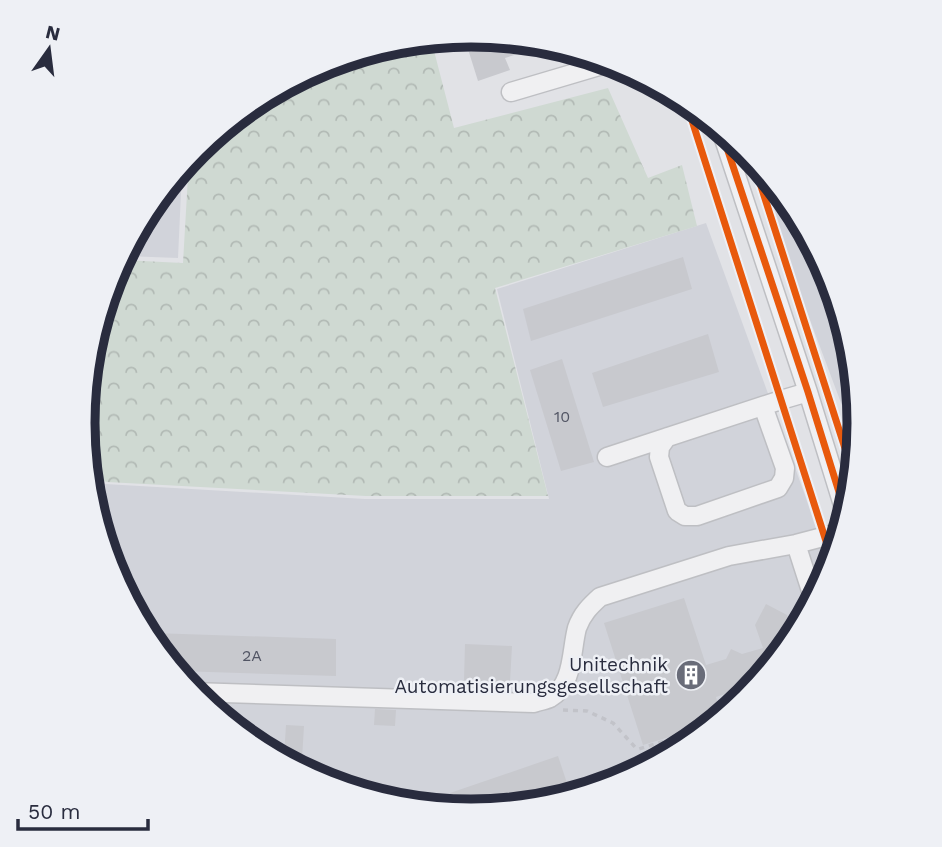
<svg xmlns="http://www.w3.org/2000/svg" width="942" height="847" font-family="'Work Sans',sans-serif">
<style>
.built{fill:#d1d3da}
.forest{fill:url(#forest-crowns)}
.building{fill:#c8c9ce}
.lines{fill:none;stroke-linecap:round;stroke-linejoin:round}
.minor-casing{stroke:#bebfc3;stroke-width:21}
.path{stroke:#c2c3c9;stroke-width:3.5;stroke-dasharray:5 5;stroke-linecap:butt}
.minor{stroke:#f0f0f2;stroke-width:18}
.cycleway-casing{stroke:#eef0f5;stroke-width:11}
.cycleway{stroke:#e8590c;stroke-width:7}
.labels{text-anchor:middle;stroke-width:5;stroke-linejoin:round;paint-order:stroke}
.number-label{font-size:16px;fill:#525564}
.poi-label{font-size:19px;fill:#292c3e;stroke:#eef0f5;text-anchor:end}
.rim{fill:none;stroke:#292c3e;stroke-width:9}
</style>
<defs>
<pattern id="forest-crowns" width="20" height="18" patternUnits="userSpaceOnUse" patternTransform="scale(1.75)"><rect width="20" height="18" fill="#cfd9d2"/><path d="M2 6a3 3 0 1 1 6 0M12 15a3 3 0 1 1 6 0" fill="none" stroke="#b2bab5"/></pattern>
</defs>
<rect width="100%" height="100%" fill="#e1e2e6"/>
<path class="built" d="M746,149L830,275L859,424L856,443Z
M182,171L178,258L125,256Z
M706,223L806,498L830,572L745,698L619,783L471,812L322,782L196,698L112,572L94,480L105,484L365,499H549L497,289Z"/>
<path class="forest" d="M432,43L454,128L608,88L648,178L682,165L697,226L495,288L548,496H366L107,482L93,477L83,423L112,274L122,260L183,263L189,159L197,149L323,64Z"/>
<path class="building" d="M489,39L536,48L505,58L510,70L478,81L467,46Z
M683,257L692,289L531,341L523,309Z
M708,334L719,372L603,407L592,373Z
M562,359L594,462L561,471L530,370Z
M684,598L706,665L726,659L731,649L742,654L763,648L755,625L766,604L787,615L791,630L755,684L752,685L746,697L734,691L716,697L721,715L705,726L643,745L604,623Z
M153,633L336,639V676L178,671Z
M465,644L512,646L510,682L464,680Z
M375,709L396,710L395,726L374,725Z
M286,725L304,726L302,759L284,757Z
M558,756L570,792L471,812L455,809L450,793Z"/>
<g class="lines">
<g class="minor-casing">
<path id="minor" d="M511,92L609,63
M722,133L808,392L843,505
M667,437L660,447L659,457L677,511L685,516H697L778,488L784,478L785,468L763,406
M607,457L781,400L808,392
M796,544L813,597
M192,692L534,703C539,701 546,700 550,698C574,685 571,650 577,628C582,614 590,606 600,597L729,556L796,544L838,533"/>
</g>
<path class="path" d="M731,708L732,704L743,700
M563,710L587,711L613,723L635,747L639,749L696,731"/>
<use href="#minor" class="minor"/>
<g class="cycleway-casing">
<path id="cycleway" d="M689,111L832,560
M722,133L808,392L843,505
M752,158L851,467"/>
</g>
<use href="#cycleway" class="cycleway"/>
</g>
<defs>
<g id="building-disc" transform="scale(1.575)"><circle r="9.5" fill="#696c79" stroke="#eef0f5"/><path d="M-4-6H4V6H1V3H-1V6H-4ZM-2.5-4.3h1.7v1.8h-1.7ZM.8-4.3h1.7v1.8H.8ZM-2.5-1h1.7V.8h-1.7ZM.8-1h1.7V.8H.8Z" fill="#fff"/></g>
</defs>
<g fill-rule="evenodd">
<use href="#building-disc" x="691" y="675"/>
</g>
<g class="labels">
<g class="number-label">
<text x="562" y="422">10</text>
<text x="252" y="661">2A</text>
</g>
<g class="poi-label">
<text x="668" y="671">Unitechnik<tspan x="668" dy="22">Automatisierungsgesellschaft</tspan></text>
</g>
</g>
<path d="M0 0H942V847H0ZM95 423a376 376 0 1 1 752 0a376 376 0 1 1-752 0Z" fill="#eef0f5" fill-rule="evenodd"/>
<path class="rim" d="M95 423a376 376 0 1 1 752 0a376 376 0 1 1-752 0Z"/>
<g transform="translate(49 49) rotate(14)" stroke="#eef0f5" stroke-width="5" paint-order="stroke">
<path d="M0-5L12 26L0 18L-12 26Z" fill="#292c3e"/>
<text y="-10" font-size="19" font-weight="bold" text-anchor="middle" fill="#292c3e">N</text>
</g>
<path d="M18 819v10h130v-10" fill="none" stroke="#292c3e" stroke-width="3.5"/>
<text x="28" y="819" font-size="21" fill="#292c3e" stroke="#eef0f5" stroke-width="5" paint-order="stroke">50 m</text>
</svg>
